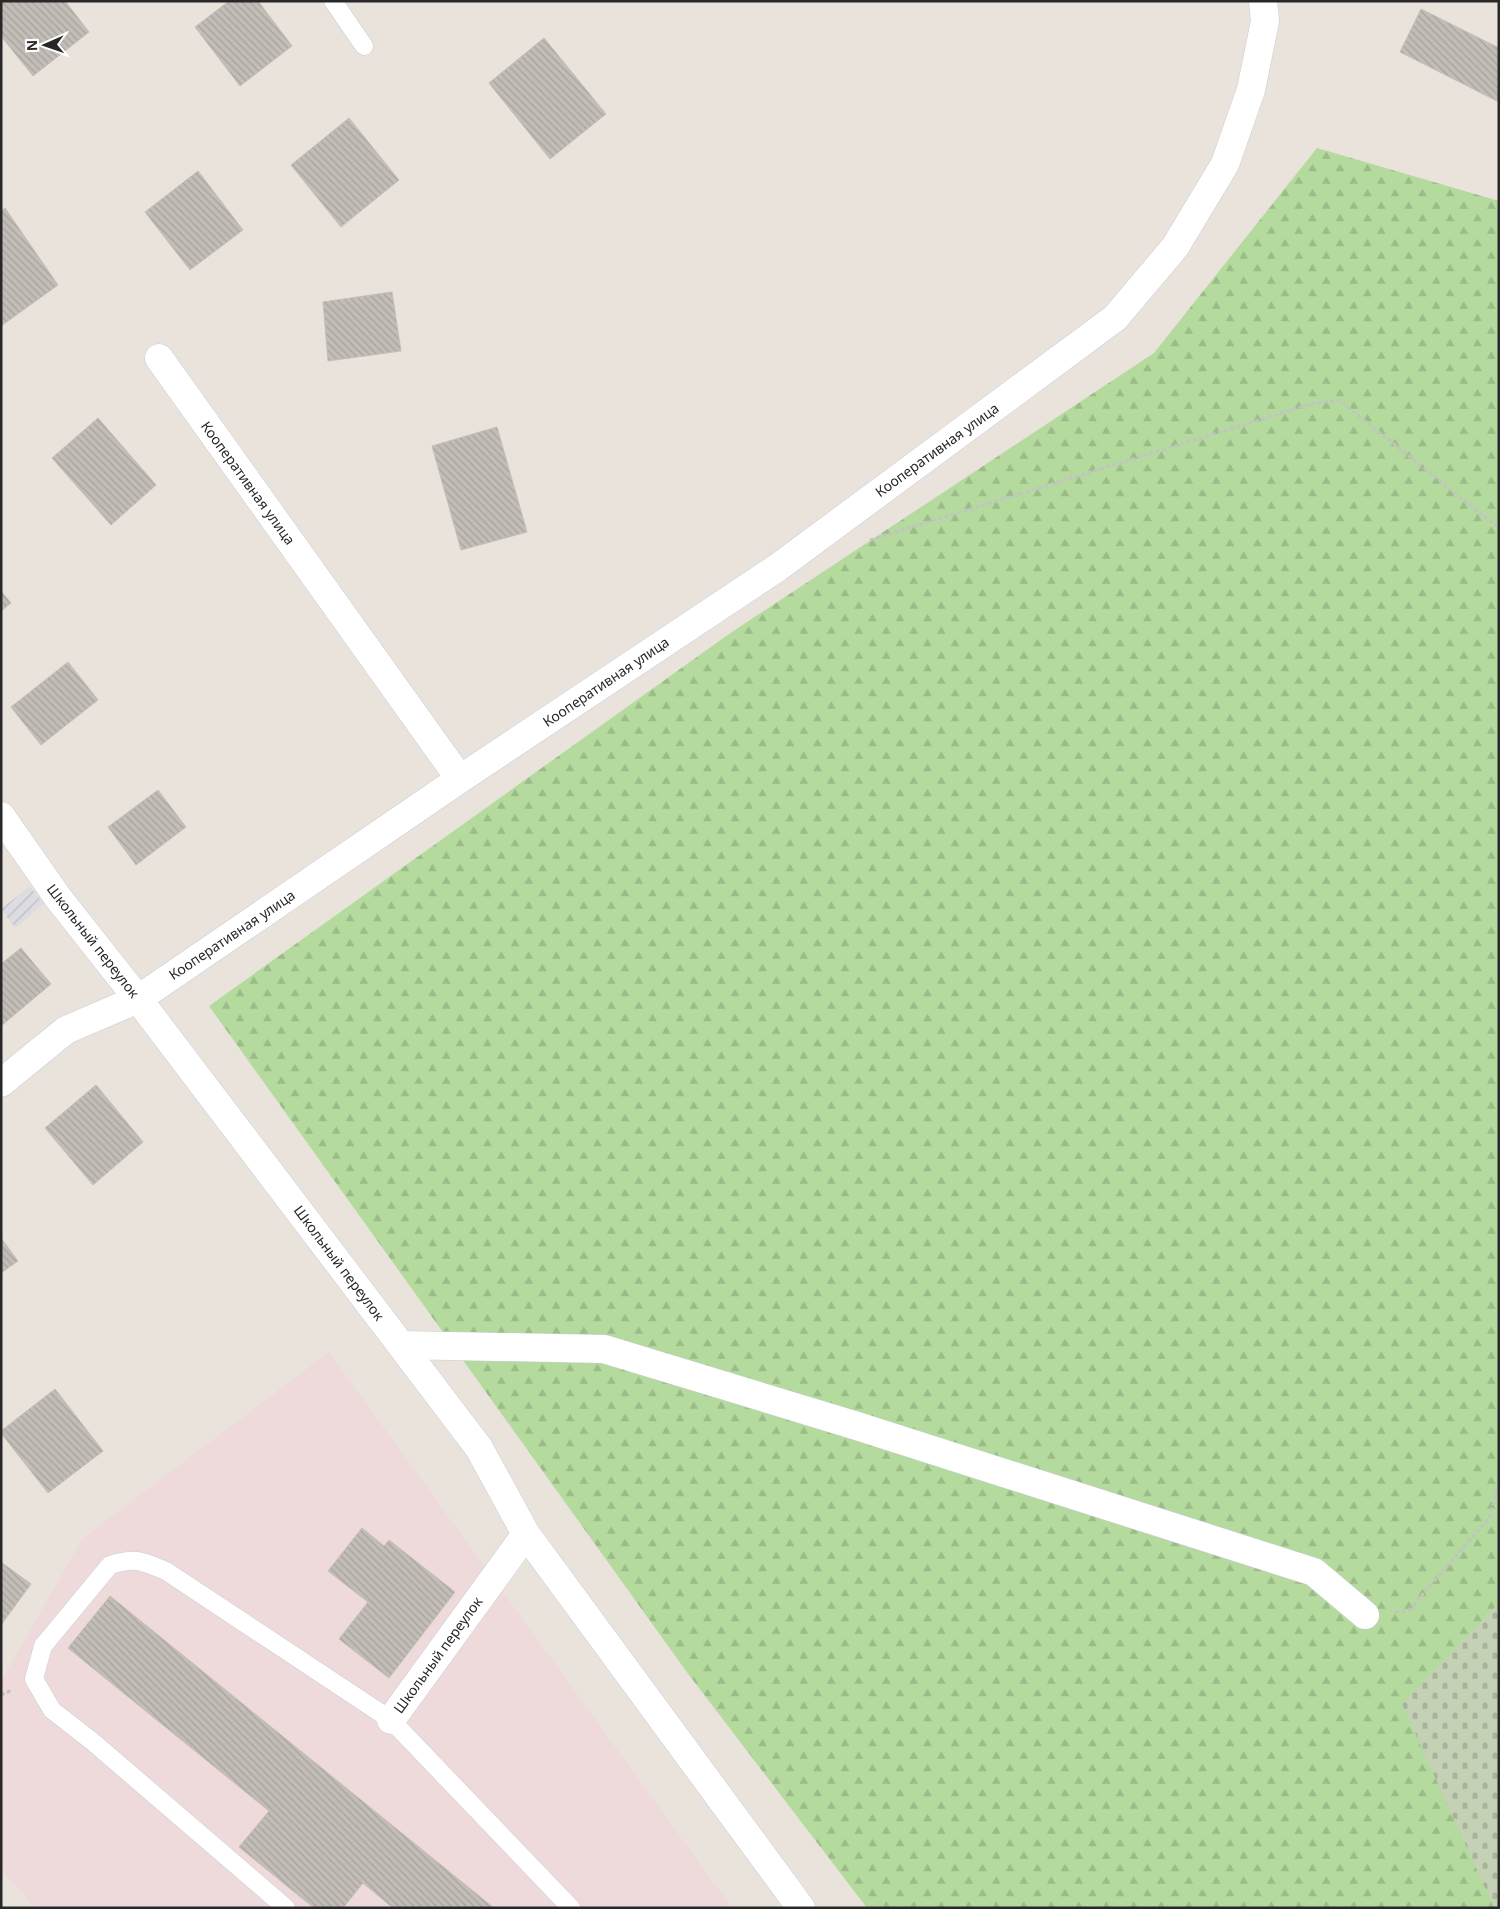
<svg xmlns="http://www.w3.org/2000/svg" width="1500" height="1909" font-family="'Noto Sans',sans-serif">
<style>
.industrial{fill:url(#industrial-furrows)}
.medical{fill:#efdadb}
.forest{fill:url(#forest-firs)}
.cemetery{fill:url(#cemetery-stones)}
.building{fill:url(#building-back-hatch);stroke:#c4bfb6}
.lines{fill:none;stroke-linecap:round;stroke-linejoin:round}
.service-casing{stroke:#cacdd9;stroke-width:19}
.minor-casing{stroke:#cacdd9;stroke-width:29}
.path{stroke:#c3c3c3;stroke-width:3;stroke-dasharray:4 2.5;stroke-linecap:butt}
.service{stroke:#fff;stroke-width:18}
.minor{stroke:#fff;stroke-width:28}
.labels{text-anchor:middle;stroke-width:5;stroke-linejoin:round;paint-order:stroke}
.street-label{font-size:14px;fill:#282828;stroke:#fff}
</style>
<defs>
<pattern id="industrial-furrows" width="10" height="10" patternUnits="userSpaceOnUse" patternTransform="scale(1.25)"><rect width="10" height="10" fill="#dddce2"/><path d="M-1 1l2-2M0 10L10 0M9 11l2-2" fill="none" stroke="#bebdc2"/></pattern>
<pattern id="forest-firs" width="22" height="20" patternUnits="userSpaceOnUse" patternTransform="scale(1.25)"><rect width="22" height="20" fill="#b4da9e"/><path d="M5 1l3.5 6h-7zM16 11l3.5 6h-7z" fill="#9bbb88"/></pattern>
<pattern id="cemetery-stones" width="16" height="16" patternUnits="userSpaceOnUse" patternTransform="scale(1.25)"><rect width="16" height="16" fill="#c4d1b5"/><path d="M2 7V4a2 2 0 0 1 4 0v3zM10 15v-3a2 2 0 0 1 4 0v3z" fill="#a8b39c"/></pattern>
<pattern id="building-back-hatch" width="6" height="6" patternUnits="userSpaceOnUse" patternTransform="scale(1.25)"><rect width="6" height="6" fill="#c2bdb7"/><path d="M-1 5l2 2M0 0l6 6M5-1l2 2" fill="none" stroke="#a7a29d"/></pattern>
</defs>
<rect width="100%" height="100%" fill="#e9e3dc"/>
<path class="industrial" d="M30,886L44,904L15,928L1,909Z"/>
<path class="medical" d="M329,1352L732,1908H35L1,1869V1681L83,1538Z"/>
<path class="forest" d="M1317,148L1499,201V1908H867L686,1671L209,1006L729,634L1154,353Z"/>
<path class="cemetery" d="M1499,1603V1908H1494L1402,1704Z"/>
<path class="building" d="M1,1H65L89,32L33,76L1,36Z
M229,1H258L292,46L240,86L195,27Z
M1421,9L1499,48V102L1400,52Z
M544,38L606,114L550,159L489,83Z
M349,118L399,180L341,227L291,165Z
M198,171L243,230L190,270L145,212Z
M5,208L58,285L1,326V211Z
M392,292L401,351L328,361L323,302Z
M98,418L156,485L111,525L52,458Z
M497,427L527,532L461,550L432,446Z
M1,591L11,603L1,611Z
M68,662L98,700L41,745L11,707Z
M158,790L186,827L136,865L108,827Z
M21,948L51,984L1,1026V964Z
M96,1085L143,1142L93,1185L45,1128Z
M1,1238L18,1261L1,1273Z
M55,1389L103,1451L48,1493L1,1433V1431Z
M362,1528L384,1546L389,1540L455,1592L389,1678L339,1639L368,1602L328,1571Z
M1,1562L31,1584L1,1625Z
M110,1596L494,1908H393L363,1883L343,1908H314L239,1847L269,1811L68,1648Z"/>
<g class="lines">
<g class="service-casing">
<path id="service" d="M333,1L364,46
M286,1908L93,1742L52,1710L34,1679L43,1646L110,1565C136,1557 142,1561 166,1571L391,1720L571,1908"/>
</g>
<g class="minor-casing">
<path id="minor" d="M159,358L460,779
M1,816L59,899L138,999L479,1448L526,1534L391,1720
M1,1083L66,1030L138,999L460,779L777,568L1115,318L1175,247L1225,164L1251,90L1265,21L1263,1
M401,1345L604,1349L857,1426L1314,1572L1365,1615
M526,1534L801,1908"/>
</g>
<path class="path" d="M870,540L1311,404L1339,400L1499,528
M1395,1612L1409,1610L1489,1518L1499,1484
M1,1695L12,1690"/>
<use href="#service" class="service"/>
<use href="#minor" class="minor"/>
</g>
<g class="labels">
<g class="street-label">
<text transform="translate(937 450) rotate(-36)" y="5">Кооперативная улица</text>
<text transform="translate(248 483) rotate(54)" y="5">Кооперативная улица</text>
<text transform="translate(606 682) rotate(-34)" y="5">Кооперативная улица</text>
<text transform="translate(232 935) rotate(-34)" y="5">Кооперативная улица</text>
<text transform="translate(93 941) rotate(52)" y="5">Школьный переулок</text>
<text transform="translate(339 1263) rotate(53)" y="5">Школьный переулок</text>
<text transform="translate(438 1655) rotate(-54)" y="5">Школьный переулок</text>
</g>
</g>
<rect width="1500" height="1909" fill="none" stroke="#282828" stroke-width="5"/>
<g transform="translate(45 45) rotate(268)" stroke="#ffffff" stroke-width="4" paint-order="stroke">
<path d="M0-4L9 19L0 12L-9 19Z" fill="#282828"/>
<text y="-8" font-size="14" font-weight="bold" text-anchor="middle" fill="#282828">N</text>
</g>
</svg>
